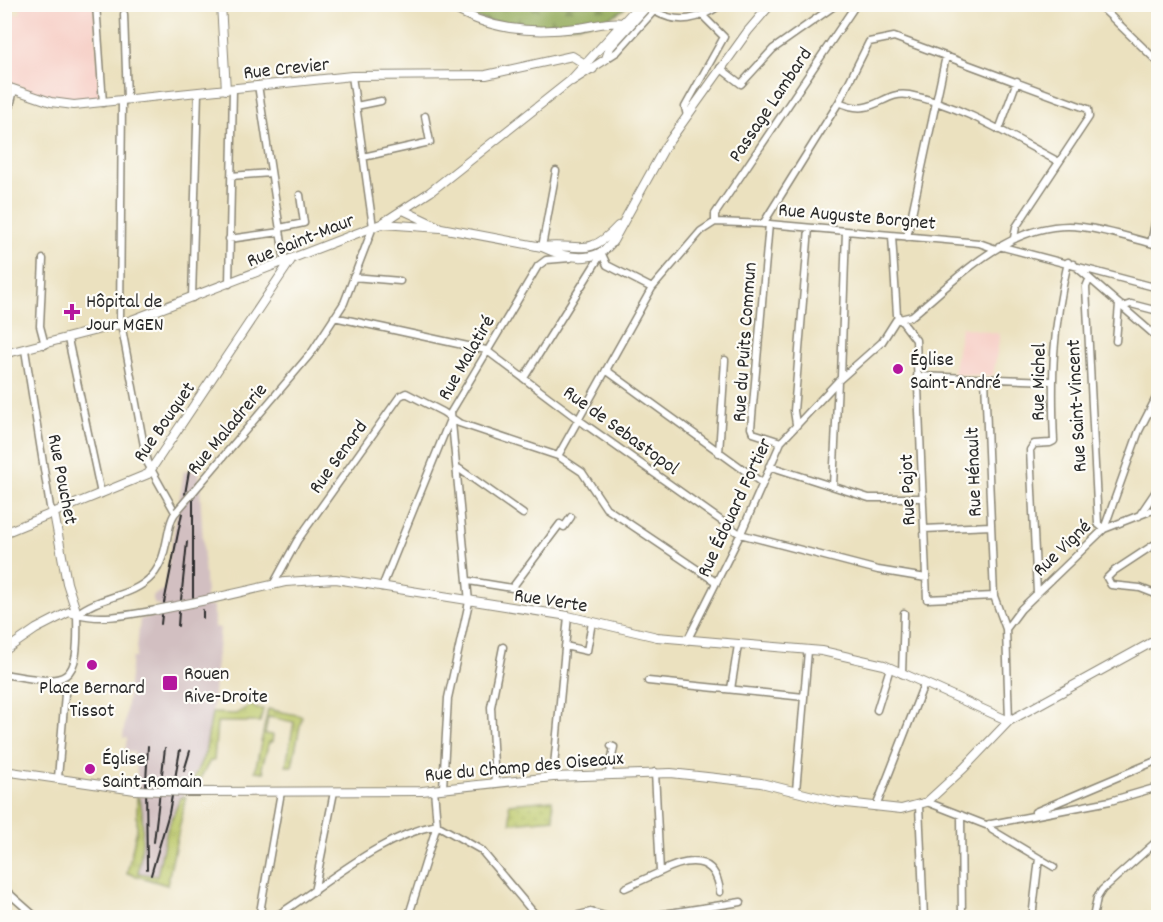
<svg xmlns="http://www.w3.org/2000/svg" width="1163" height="922" font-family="Dekko,sans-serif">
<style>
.built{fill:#f7d1c9}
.railway{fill:#d2bfc1}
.grass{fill:url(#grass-tufts);stroke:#747a4a;stroke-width:1.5}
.forest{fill:url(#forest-firs);stroke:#606c44;stroke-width:1.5}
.garden{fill:url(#garden-dots);stroke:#747a4a;stroke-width:1.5}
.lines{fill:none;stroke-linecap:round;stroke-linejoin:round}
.minor-casing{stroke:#8b8675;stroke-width:9}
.tertiary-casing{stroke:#8b8675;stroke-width:10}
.secondary-casing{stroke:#8b8675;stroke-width:11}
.minor{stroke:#fff;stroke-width:6}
.tertiary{stroke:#fff;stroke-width:8}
.secondary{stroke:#fff;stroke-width:8}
.rail{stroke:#2b2b2b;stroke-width:2}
.minor-bridge-casing{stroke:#8b8675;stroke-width:9;stroke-linecap:butt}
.tertiary-bridge-casing{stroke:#8b8675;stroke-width:10;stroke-linecap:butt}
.minor-bridge{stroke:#fff;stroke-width:6}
.tertiary-bridge{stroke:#fff;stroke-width:8}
.poi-dot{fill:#b5179e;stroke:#fdfcf7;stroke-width:2}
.labels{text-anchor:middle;stroke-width:4.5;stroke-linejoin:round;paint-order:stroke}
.street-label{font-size:20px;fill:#2b2b2b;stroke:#fdfcf7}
.poi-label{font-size:20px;fill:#2b2b2b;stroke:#fdfcf7;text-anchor:start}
</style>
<defs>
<pattern id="grass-tufts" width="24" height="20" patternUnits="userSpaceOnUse" patternTransform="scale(1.5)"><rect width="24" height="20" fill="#bcc869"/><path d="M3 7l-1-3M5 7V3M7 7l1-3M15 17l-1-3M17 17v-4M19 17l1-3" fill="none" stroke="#a2ac5b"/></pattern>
<pattern id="forest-firs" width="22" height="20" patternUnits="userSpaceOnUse" patternTransform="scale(1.5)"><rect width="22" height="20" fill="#95ac5d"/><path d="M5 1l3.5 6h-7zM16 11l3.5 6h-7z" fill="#7a8c4d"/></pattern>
<pattern id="garden-dots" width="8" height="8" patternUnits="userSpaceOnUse" patternTransform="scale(1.5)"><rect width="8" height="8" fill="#bcc869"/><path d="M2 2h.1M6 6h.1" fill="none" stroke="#a2ac5b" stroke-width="1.8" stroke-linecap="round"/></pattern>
</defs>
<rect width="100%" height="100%" fill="#fdfcf7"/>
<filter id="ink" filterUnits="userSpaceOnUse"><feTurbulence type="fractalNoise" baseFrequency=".0167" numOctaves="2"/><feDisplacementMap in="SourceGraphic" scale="12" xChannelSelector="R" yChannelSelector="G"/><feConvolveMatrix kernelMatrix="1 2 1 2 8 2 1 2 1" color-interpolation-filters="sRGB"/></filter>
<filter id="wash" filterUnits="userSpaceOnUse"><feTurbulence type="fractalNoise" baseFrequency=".008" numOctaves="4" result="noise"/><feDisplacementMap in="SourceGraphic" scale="24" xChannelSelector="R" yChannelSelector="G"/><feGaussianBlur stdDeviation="1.35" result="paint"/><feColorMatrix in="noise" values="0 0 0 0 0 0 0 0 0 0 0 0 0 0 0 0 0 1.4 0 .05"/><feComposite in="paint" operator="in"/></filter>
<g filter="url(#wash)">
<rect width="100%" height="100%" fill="#ebe1bf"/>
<path class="built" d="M21,5H94L100,99L59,100L5,81L4,9H7L9,14H20Z
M961,327L1000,334L993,376L953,374Z"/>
<path class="railway" d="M199,470L206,595L207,607L214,605V627L220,628L213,705L205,753L170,820L157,876L138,873L140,842H142V811L134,752L125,751L127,738H123L132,658H136L140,619L158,616L160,604L155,605L152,596L164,590L184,471Z"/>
<path class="grass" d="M251,705L257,709H263L260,722H217L214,761H210L199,780H193L205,753L212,713L236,714Z
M268,709L302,716L292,766H286L294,722L268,717L265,734L273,735L272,742H269L262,767L264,772L255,771Z
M137,796C147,807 141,859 138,873L157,876L167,830L181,797H186L167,885L127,873L137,829Z"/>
<path class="forest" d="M453,5H628C601,34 513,29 478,18C469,15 461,9 453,5Z"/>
<path class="garden" d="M552,800L554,819L511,823L509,804Z"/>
</g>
<g filter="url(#ink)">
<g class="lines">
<g class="minor-casing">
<path id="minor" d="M96,4L103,103
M1098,4L1158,62
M1150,4L1158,9
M124,14L127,100
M606,59L617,52L654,11C679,25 699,20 722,4
M720,68L741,84L773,49L837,4
M258,85L285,263
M122,100L120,318L147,462L175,512
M839,102L869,42L894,37L1088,109L1089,117L1016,227L1014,238
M356,106L381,101
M687,116L685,107L724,37L703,16
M4,130L14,90
M999,130L1017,81
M363,157L430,142L425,116
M231,176L271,173
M715,222V214L853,9V4
M763,224L839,102C874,119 883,90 909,95C962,105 1012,137 1059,162
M769,224L751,428L753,433L781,442
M280,228L304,223L300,195
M892,236L897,315L916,340L927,599L994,596
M907,237L946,56
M229,239L280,232
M1151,243L1158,209
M999,246L1158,288
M542,247L556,171
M601,252L607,265L652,288
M43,259L40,326L45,345
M1073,264L1158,338
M353,277L400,281
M1089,280L1086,287L1098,524L1104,529L1158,508
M229,284L233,89
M192,298L198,92
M1122,307L1131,304L1158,311
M334,317L486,350L579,420L740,534L878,570L926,578
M68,339L101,494
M1116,341L1119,304
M25,350L50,507L54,513
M606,370L762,483
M917,376L1051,381
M841,377L846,231
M524,378L602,253
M985,379L994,596L1006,629
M796,424L794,411L809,228
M719,453L725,360
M558,456L652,288L701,231L715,222L769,224L979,243L996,249
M769,466L869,498H923
M458,468L523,514
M200,484L312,352L344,303L373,227L352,76
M833,486L838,381
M1139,516L1158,488
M924,529L991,526
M1158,542L1114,571L1107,578L1111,585L1140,588L1158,595
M469,581L512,588L560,524L564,527L571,517
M273,585L297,541L400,396L406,393L443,412L459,423L558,456L582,472L606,508L716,582
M382,587L451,417
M1037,593L1030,450L1034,444L1050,443L1054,441C1051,375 1053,326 1068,262
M77,614C100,595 132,598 152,576C170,556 165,522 177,511
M77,614C103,621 132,614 157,610
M687,641L742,531L781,442L838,381L882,342L896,320L912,316C960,276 1014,218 1082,227C1107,230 1134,239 1158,245
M565,646L587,651L592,622
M4,674C70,686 79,685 77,614
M902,674L904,613
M53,680L65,694L58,778
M648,681L804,697
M731,689L738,645
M877,710L890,668
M1009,721L1006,629L1021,609L1104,529L1139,431L1158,394
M609,773L614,747L611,746
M553,777L568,616
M495,784L491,707L503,647
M443,788L448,698L469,602L451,412L538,266L546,260L570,258
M796,791L808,651
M927,802L986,825L1110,801L1158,787
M919,806L924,918
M876,807L924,684
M1035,812L1158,760
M961,815L962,918
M989,824L992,830L1054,867
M660,872C687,858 716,854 720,892
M625,888L660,872L655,772
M4,889L37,918
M314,892L334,792
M259,918L281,792
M273,918C325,886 377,837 437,825L481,850L538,918
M408,918L437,825L434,789
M637,918L741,902
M1032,918L1039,858
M1093,918L1097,898L1102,890L1158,840"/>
</g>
<g class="tertiary-casing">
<path id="tertiary" d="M221,4L226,90
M447,4C487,30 531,34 577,28C591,27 609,20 623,23
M572,81L606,59L610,47L649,4
M4,86L51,102L74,105L352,76L486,75L572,56L593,69
M403,210L441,228
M382,224L441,228L542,247C565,258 596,265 613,241L665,147L748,31L771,4
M542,247C578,242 587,260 618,226
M4,354L124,323L381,224L430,192L570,81L640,4
M54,513L67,583L77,614
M4,533L148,474L291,260
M206,600L285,582L336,579L568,616L657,637L822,651L884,665L1009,721
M4,651L36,629L69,612L77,614
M1009,721L1158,639
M4,771L135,790
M188,792L422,791L553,777L671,773L761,783L837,802L901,809L927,802L964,768L1009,721"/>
</g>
<g class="secondary-casing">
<path id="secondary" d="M571,918L591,913L608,918"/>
</g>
<use href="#minor" class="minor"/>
<use href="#tertiary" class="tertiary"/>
<use href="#secondary" class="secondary"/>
<path class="rail" d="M185,494L189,471
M193,500V597
M181,600L187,542
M164,603L182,513
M203,610V618
M161,624L162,615
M178,626L179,612
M184,771L190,751
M154,842L165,748
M147,869L146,782L148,746
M151,875L169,813L180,750"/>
<g class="minor-bridge-casing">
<path id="minor-bridge" d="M177,511L200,484"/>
</g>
<g class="tertiary-bridge-casing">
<path id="tertiary-bridge" d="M157,610L206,600
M135,790L188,792"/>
</g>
<use href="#minor-bridge" class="minor-bridge"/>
<use href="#tertiary-bridge" class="tertiary-bridge"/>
</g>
</g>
<g class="poi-dot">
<path d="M69 303h6v6h6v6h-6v6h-6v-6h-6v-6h6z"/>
<circle cx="898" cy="369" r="6"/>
<circle cx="92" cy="665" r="6"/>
<rect x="162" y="675" width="16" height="16" rx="3"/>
<circle cx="90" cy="769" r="6"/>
</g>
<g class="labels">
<g class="street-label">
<text transform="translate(286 67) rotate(-6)" y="7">Rue Crevier</text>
<text transform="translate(769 104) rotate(-56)" y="7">Passage Lambard</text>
<text transform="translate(857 215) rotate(5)" y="7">Rue Auguste Borgnet</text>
<text transform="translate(300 239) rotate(-22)" y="7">Rue Saint-Maur</text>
<text transform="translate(743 342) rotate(-86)" y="7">Rue du Puits Commun</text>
<text transform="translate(465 357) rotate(-60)" y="7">Rue Malatiré</text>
<text transform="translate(1037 382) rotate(-89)" y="7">Rue Michel</text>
<text transform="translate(1075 406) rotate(-93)" y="7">Rue Saint-Vincent</text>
<text transform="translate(163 421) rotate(-55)" y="7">Rue Bouquet</text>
<text transform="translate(226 428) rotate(-50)" y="7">Rue Maladrerie</text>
<text transform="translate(622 429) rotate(36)" y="7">Rue de Sebastopol</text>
<text transform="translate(337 456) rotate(-54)" y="7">Rue Senard</text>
<text transform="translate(972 472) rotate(-92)" y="7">Rue Hénault</text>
<text transform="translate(64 479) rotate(79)" y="7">Rue Pouchet</text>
<text transform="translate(906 490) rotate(-92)" y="7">Rue Pajot</text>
<text transform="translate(733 507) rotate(-65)" y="7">Rue Édouard Fortier</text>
<text transform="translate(1061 547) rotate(-44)" y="7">Rue Vigné</text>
<text transform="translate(551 599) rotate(9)" y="7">Rue Verte</text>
<text transform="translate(524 765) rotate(-5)" y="7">Rue du Champ des Oiseaux</text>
</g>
<g class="poi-label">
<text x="86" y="307">Hôpital de<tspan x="86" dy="23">Jour MGEN</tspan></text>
<text x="910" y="365">Église<tspan x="910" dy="23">Saint-André</tspan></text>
<text x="184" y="679">Rouen<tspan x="184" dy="23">Rive-Droite</tspan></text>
<text x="92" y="693" text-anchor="middle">Place Bernard<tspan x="92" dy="23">Tissot</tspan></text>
<text x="102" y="764">Église<tspan x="102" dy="23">Saint-Romain</tspan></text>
</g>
</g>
<rect width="1163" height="922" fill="none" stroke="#fdfcf7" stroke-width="24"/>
</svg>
